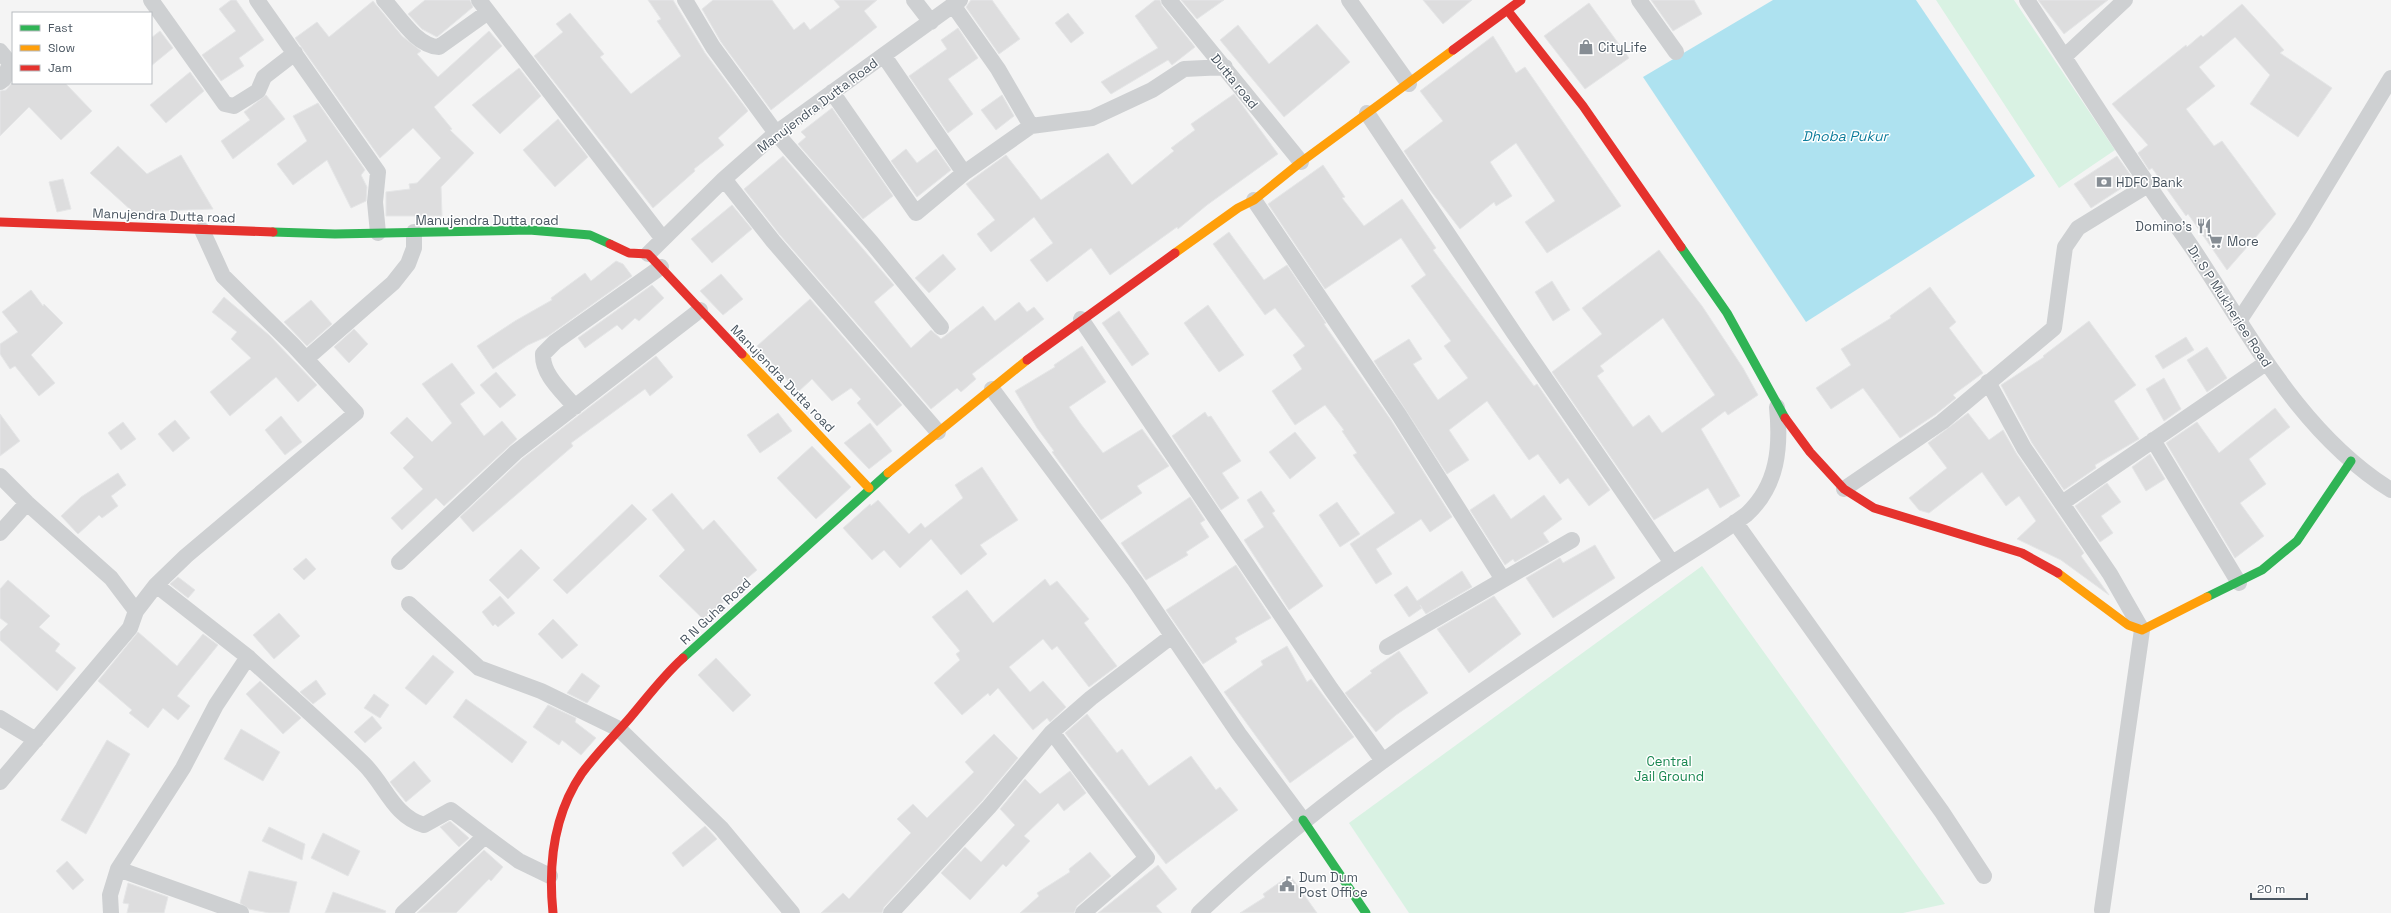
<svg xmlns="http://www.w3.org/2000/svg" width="2391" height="913" font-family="'Space Grotesk',sans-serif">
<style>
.green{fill:#d9f2e3}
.water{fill:#aee2f0}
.building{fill:#ddddde;stroke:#e5e6e7;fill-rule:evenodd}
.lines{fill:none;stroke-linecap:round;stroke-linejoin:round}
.street{stroke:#ced0d2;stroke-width:16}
.fast{stroke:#30b455;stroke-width:9}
.slow{stroke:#ff9f0a;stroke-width:9}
.jam{stroke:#e5322d;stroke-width:9}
.labels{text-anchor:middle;stroke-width:3;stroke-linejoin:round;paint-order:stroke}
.poi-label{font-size:13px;fill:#4a5661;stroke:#fff;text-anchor:start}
.street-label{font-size:13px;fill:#4a5661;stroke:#fff}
.park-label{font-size:13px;fill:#17864f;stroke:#fff}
.water-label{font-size:14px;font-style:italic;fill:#0c7c9b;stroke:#fff}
</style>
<rect width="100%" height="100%" fill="#f4f4f4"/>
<path class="green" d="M1936,0H2014L2115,150L2059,188Z
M1702,566L1945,904L1903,913H1409L1349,823Z"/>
<path class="water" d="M1773,0H1916L2035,176L1806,322L1643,77Z"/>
<path class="building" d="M231,0H236L264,40L239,58L244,66L221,81L202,55L236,31L219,9Z
M425,0H470L473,7L437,37L422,29L408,14Z
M648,0H673L705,53L748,111L718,138L724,145L694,169L695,171L653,208L534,56L563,32L556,24L570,13L604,54L600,57L631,94L681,56L657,21L661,19Z
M713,0H772L794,30L804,22L810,30L840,7L834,0H877L864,11L877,27L771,110L721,42L702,9Z
M971,0H992L1020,39L999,54L966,7Z
M1155,0H1160L1162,6L1195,47L1172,65L1168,60L1111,94L1101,82L1158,48L1135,16Z
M1181,0H1224L1197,19Z
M1423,0H1472L1443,24Z
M1651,0H1694L1702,14L1673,31Z
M2038,0H2108L2064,34Z
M373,1L402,36L421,51L417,54L438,77L489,31L502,46L434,107L452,129L450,130L474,153L441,187L442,216H386V192L410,189L409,184L417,183L441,158L413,128L380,158L295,38L317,22L329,37Z
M1589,3L1629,58L1585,89L1544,36Z
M2242,4L2284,50L2280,53L2332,88L2298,137L2250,104L2270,75L2235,37L2199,67L2215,86L2186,109L2214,146L2222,141L2276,214L2227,270L2188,214L2186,216L2152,168L2149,170L2138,153L2148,145L2112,104L2186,45L2187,47L2201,35L2203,37Z
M1068,13L1084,33L1071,43L1055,23Z
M1317,24L1350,62L1284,117L1220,40L1238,25L1269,64Z
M958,28L978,58L948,79L973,114L948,133L909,76L947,49L941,40Z
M160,31L173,48L151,66V38Z
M1493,36L1516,73L1525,67L1621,206L1547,253L1525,222L1555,201L1516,143L1490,162L1512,196L1496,206L1494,202L1460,229L1430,190L1404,151L1443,121L1420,91Z
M519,68L541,96L500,134L472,105Z
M190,72L204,91L166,123L150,105Z
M12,83H65L92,111L61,140L29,107L0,136V91L6,90Z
M1234,94L1278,154L1207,205L1178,229L1177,227L1110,275L1091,248L1047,282L1030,260L1053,243L1034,217L991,252L977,234L995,220L966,184L1006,155L1041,200L1108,153L1132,185L1174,151L1171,148L1195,130L1191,124Z
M266,95L285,119L233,159L221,141L250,120L244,112Z
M1002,95L1014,116L996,130L981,110Z
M318,103L365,170L361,175L367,187L366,201L351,208L327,160L293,185L277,164L307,141L293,116Z
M832,108L893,196L863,219L798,144L806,137L801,132Z
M558,119L588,157L555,187L523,150Z
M118,146L147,174L181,155L213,209L133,212L90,173Z
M906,149L917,163L936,149L951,170L917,197L891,161Z
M783,156L894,285L874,302L911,348L931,330L941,339L983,306L995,321L1019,302L1027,312L1034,307L1044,319L972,374L976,379L961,392L957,388L931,409L780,235L744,189Z
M2117,156L2134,180L2091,208L2074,184Z
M1323,165L1345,197L1342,198L1364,226L1402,199L1436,248L1433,250L1534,386L1537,384L1610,490L1589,506L1568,478L1560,484L1538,454L1529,460L1487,401L1449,430L1469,460L1447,474L1374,361L1409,339L1422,359L1413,364L1438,400L1468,378L1444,346L1451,341L1411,286L1426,275L1401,238L1325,289L1268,204Z
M63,179L71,209L57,212L49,182Z
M732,205L752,229L712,263L691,239Z
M1229,232L1264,280L1287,265L1326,323L1324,324L1391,420L1452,517L1430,532L1421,519L1376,549L1392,574L1376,584L1350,544L1395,513L1353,455L1357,453L1342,431L1344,430L1325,405L1295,425L1272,391L1302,369L1293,355L1305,346L1275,308L1265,315L1213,244Z
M1659,250L1702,306L1743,368L1758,395L1728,415L1725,411L1701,429L1740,496L1720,508L1708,488L1654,520L1552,372L1602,334L1582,308ZM1663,318L1715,395L1662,433L1649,415L1633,427L1597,376L1604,371L1600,366Z
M943,254L956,269L929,293L915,278Z
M616,261L623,264L632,276L548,336L528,345L493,369L477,346L515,321L552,300L551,298L585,273L591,281Z
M721,274L743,299L723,315L700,291Z
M1552,281L1570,310L1553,321L1535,292Z
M652,285L664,298L639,321L635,318L622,330L617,325L585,348L578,338Z
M1930,287L1956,322L1949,328L1983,373L1953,395L1956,398L1936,414L1900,438L1863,388L1831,409L1816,388L1851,365L1841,349L1891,318L1890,316Z
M31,290L43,306L44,304L63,323L31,355L55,383L39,396L15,366L10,369L0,354V344L18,332L2,312Z
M224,297L269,335L317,385L298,402L276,377L230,416L210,392L251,358L231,339L237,332L212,312Z
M810,299L902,405L877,426L857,403L861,399L851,388L832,401L812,379L798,392L757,346Z
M311,300L332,324L307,346L284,322Z
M1208,305L1244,355L1219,372L1184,323Z
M1119,311L1149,354L1132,366L1102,323Z
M2089,321L2136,385L2114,401L2139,439L2095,465L2096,468L2064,490L2032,443L2001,385L2044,357L2043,356Z
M354,329L368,344L349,363L334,347Z
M2186,337L2194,350L2163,369L2155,356Z
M1082,346L1106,382L1069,407L1080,423L1103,453L1142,429L1169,466L1137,486L1142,493L1101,520L1052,452L1054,451L1037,428L1015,391L1055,367L1054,365Z
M2207,347L2227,378L2207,392L2187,360Z
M656,356L673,377L650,396L645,389L571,443L573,446L473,532L460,517L522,459Z
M452,363L475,393L460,404L484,436L502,421L517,439L444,506L436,498L402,530L391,518L423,489L403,468L414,457L390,433L407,417L432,442L452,423L422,384Z
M496,372L516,395L500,408L480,385Z
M2164,378L2181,409L2164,421L2146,389Z
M2275,408L2290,427L2249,459L2266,484L2240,503L2264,536L2235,558L2166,443L2197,422L2219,453Z
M1205,412L1208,417L1211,416L1241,461L1222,473L1239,498L1221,510L1172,436Z
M778,413L792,431L760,453L747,435Z
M1968,413L1989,440L2003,430L2016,453L2084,553L2081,556L2109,595L2061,560L2017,539L2036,521L2019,496L2006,506L1982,472L1929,513L1919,510L1909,498L1947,468L1928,443Z
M0,414L20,441L0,456Z
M281,416L302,442L285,455L265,430Z
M175,420L190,438L173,452L158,434Z
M123,422L136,439L121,450L108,433Z
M870,423L892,451L869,469L844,443Z
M1295,432L1316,458L1290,479L1269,452Z
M812,446L851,487L816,519L777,478Z
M2150,454L2165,479L2146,491L2132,467Z
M982,467L1018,520L980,545L987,554L961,575L931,539L900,568L884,550L872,560L843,528L870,504L871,506L878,500L909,534L921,523L925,528L963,498L955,485Z
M118,473L126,485L111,496L118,506L102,518L99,515L78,534L61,516L81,497Z
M2107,483L2121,502L2101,516L2113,533L2100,542L2075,506Z
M1261,491L1275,511L1272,513L1323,586L1289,610L1244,540L1264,527L1247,500Z
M672,493L703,530L714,520L757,570L725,597L727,598L705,621L659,576L685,550L652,510Z
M1494,494L1511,519L1544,495L1562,519L1543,533L1549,542L1515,562L1513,559L1505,565L1470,510Z
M1190,497L1205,520L1200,523L1209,537L1186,552L1188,555L1146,580L1121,543Z
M1337,502L1360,534L1340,547L1319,515Z
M632,504L647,519L567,594L553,580Z
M1595,545L1615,578L1553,618L1526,578L1560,558L1563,563Z
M521,549L540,568L508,599L489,580Z
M306,558L316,569L304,580L293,569Z
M1236,565L1271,618L1235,638L1237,642L1203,664L1166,610Z
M1462,571L1472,587L1426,614L1420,605L1422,608L1409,617L1394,595L1407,586L1417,601Z
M178,577L195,590L188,598L170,584Z
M1045,579L1050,586L1057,581L1089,619L1084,623L1117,666L1089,687L1057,646L1052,650L1043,639L1009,667L1030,692L1043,681L1066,707L1050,722L1047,718L1033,730L998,688L990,696L988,693L962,715L934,683L960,660L956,654L960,651L932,617L967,590L993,623Z
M8,580L50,616L39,627L60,644L55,651L76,668L57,691L0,640V632L8,624L0,618V589Z
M500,596L515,613L498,627L495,624L493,626L482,612Z
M1494,596L1521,634L1469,673L1437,629Z
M279,613L300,636L274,659L253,635Z
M553,619L578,645L562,659L538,634Z
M138,632L177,666L203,634L218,645L177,696L190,706L178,720L163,708L148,728L129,713L132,710L98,681Z
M1287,646L1307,682L1311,679L1354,737L1290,783L1224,692L1263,665L1261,661Z
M1399,651L1428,693L1396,715L1376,732L1345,693L1372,673L1370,671Z
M433,655L454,672L426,705L405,688Z
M716,658L751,695L733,712L698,675Z
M582,673L600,686L587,703L567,693Z
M316,680L326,694L313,704L300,692Z
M260,681L301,718L283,734L246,694Z
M374,694L389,705L380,718L364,708Z
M466,699L527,742L512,763L453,717Z
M548,705L576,718L575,722L596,738L581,755L562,740L559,745L533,727Z
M1087,714L1117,753L1122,749L1149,786L1191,756L1216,790L1220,787L1238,810L1166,864L1065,733Z
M372,716L382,728L365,743L354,732Z
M241,729L280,752L263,781L224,759Z
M994,734L1018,758L982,801L884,907L882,913H821L843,893L849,899L911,833L897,819L913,804L927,818L974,772L965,762Z
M107,740L130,754L86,834L61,820Z
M414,761L431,781L406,802L390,782Z
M1070,771L1086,793L1064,811L1058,803L1024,836L1030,841L1006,867L1003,864L970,900L941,873L965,847L981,862L1015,825L1000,809L1025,779L1040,794Z
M450,821L469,838L459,847L440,827Z
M705,826L717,839L683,867L672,853Z
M269,827L305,844L302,860L262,841Z
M323,833L360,851L348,876L311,858Z
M484,850L503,867L491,881L489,879L456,913H417Z
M1090,852L1111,876L1077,906L1074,913H1020L1039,896L1037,893L1070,872L1069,869Z
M67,861L84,880L73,890L56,871Z
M1158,865L1177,889L1156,906L1162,913H1098Z
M249,871L297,882L289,913H269L249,909L240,903Z
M1290,875L1317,913H1240L1265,897L1263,894Z
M128,883L168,897L164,913H127L129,904L123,903Z
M333,892L386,911L385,913H325Z"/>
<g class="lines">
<path class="street" d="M151,0L225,104L234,106L258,91L264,77L295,53
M257,0L378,172L375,202L378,233
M384,0C399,16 416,46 439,47L488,12
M479,0L663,239
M685,0L713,47L776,133L872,243L941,327
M914,0L931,22
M1169,0L1301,162
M1349,0L1409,84
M1639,0L1676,52
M2027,0C2067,61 2106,123 2147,183C2162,206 2178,227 2193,249C2250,335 2301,434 2391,490
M953,5L998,69L1031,126L1092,118L1152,90L1184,69L1225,67
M0,51L10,63L4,79L0,82
M884,56L964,173
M2064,57L2125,0
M832,92L916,213L964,173L1031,126
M1367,113L1514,333L1672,563
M724,179L773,241L938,432
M1254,200L1399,415L1502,578
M648,254L724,179L776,133L960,0
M1081,319L1331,689L1383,761
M2239,321L2302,225L2391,78
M306,359L393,283L408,264L414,248V232
M1988,382L2024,448L2110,574L2142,630L2102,910
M992,389L1135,581L1239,734L1303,820
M575,407C563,392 542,375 543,354L555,342L661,267
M2153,440L2239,583
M0,476L27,503L111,578L136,611L130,628L0,782
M1844,489L1942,422L2054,328L2065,247L2078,228L2148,185
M2062,503L2266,363
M1735,522L1942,812L1984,876
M0,533L27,503
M399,562L516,452L700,310
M409,604L479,668L541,691L619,729L721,828L792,913
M136,611L156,585L186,556L356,413L293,345L223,276L202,230
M1387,647L1572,540
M248,657C287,693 326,727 363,763C385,784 393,816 424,825L451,810L485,836
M0,718L36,740
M118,869L241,913
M111,913L110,895L118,869L183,768L216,705L248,657L156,585
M403,913L485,836L519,861L550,876
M891,913L989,807L1052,732
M1083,913L1147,858L1052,732L1091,698L1172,636
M1199,913C1335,783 1495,683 1650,578C1682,556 1716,537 1747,514C1778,485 1781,447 1777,407"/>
<path class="fast" d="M273,232L335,234L529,230L590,235L610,244
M1681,247L1727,313L1785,418
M2207,597L2262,570L2297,541L2351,461
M683,658L888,473
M1303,820L1366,913"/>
<path class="slow" d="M1175,253L1238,208L1254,200L1301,162L1453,50
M742,354L869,488
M888,473L1027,360
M2058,573L2128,625L2142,630L2207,597"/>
<path class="jam" d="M1508,11L1583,106L1681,247
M1453,50L1521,0
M0,222L273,232
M610,244L629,253L648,254L742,354
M1027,360L1175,253
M1785,418L1810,452L1844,489L1874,508L2022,553L2058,573
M553,913C548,864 554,814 582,773C596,754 613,737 628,720C646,699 662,677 683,658"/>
</g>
<defs>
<g id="shop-bare" transform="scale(1.2)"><path d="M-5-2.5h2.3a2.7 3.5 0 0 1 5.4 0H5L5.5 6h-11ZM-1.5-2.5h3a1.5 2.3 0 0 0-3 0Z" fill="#868d94" stroke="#fff" stroke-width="2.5" paint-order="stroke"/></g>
<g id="bank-bare" transform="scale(1.2)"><path d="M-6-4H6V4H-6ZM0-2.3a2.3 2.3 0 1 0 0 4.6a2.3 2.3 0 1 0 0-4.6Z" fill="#868d94" stroke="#fff" stroke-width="2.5" paint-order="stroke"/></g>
<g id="restaurant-bare" transform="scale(1.2)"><path d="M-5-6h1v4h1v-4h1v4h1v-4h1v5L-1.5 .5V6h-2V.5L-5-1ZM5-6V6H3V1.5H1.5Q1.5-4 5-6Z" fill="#868d94" stroke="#fff" stroke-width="2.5" paint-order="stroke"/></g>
<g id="supermarket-bare" transform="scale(1.2)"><path d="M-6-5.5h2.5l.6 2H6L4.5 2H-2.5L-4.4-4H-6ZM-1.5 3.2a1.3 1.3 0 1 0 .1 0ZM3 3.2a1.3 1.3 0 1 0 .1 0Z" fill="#868d94" stroke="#fff" stroke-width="2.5" paint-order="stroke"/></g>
<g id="civic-bare" transform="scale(1.2)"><path d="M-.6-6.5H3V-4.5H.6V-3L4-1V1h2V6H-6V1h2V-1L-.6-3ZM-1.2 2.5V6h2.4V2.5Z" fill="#868d94" stroke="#fff" stroke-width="2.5" paint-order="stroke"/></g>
</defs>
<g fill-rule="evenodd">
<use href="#shop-bare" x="1586" y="47"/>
<use href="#bank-bare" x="2104" y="182"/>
<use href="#restaurant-bare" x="2204" y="226"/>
<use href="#supermarket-bare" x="2215" y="241"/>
<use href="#civic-bare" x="1287" y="884"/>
</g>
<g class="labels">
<g class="poi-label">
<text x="1598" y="52">CityLife</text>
<text x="2116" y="187">HDFC Bank</text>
<text x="2192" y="231" text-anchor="end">Domino's</text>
<text x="2227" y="246">More</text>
<text x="1299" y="882">Dum Dum<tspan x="1299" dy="15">Post Office</tspan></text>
</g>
<g class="street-label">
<text transform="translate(1235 81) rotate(51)" y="5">Dutta road</text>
<text transform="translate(817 105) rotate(-37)" y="5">Manujendra Dutta Road</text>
<text transform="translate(164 215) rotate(2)" y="5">Manujendra Dutta road</text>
<text x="487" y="225">Manujendra Dutta road</text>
<text transform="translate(2230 306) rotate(57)" y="5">Dr. S P Mukherjee Road</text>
<text transform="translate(783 378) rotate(46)" y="5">Manujendra Dutta road</text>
<text transform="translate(715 611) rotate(-43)" y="5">R N Guha Road</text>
</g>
<g class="park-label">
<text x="1669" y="766">Central<tspan x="1669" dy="15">Jail Ground</tspan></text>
</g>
<g class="water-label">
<text x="1845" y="141">Dhoba Pukur</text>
</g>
</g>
<rect x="12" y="12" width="140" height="72" fill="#ffffff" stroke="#b7bbc0"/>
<rect x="20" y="25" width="20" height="6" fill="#30b455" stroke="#b7bbc0"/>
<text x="48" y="32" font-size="12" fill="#4a5661">Fast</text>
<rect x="20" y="45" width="20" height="6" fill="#ff9f0a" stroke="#b7bbc0"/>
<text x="48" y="52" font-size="12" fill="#4a5661">Slow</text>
<rect x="20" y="65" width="20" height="6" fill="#e5322d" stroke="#b7bbc0"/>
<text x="48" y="72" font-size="12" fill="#4a5661">Jam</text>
<path d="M2251 893v6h56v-6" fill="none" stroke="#4a5661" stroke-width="2"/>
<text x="2257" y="893" font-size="12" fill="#4a5661" stroke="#ffffff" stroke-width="3" paint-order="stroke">20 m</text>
</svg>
